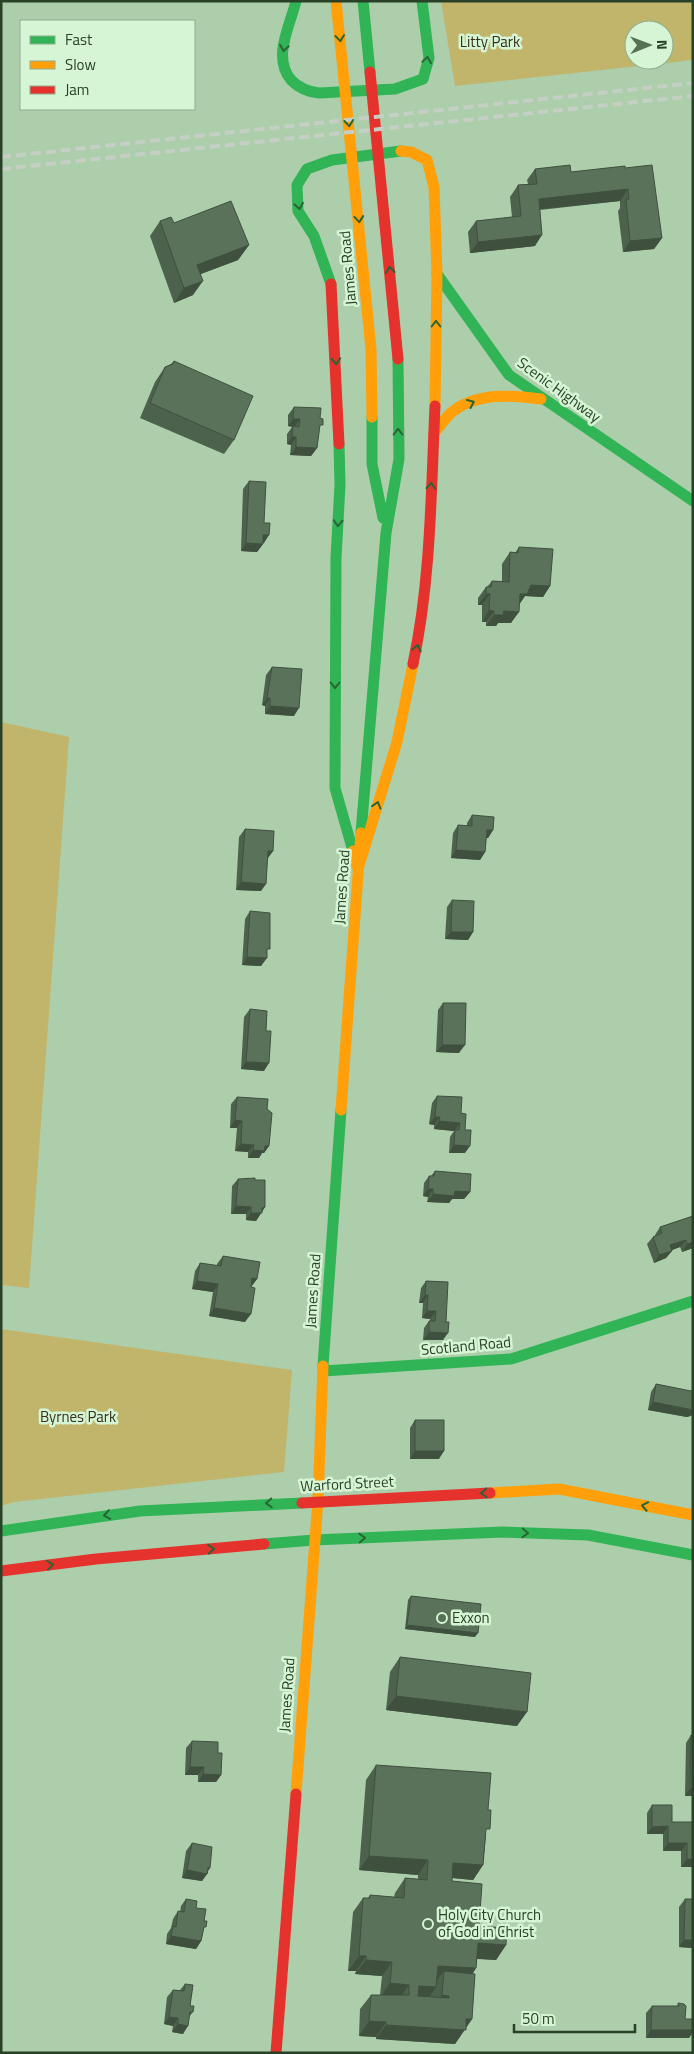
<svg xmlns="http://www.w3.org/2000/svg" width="694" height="2054" font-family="'Titillium Web',sans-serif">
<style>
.green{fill:#c0b56b;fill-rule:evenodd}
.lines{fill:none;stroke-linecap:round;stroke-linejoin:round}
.fast{stroke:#30b455;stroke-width:11}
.slow{stroke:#ff9f0a;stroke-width:11}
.jam{stroke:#e5322d;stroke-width:11}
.rail{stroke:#c5cfc4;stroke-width:4;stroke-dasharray:10 5;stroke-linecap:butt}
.wall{fill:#4d624d}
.shaded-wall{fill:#3f503f}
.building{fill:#5a725a;stroke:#3f503f}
.oneway{stroke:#2a6435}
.poi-dot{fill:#567255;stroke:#d6f5d4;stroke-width:2}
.labels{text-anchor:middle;stroke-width:5;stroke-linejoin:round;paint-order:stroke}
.park-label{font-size:15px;fill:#372e1b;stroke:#d6f5d4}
.street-label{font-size:15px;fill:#284127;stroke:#d6f5d4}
.poi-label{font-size:15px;fill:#284127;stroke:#d6f5d4;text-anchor:start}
</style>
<rect width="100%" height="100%" fill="#acceab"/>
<path class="green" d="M441,1H693V60L455,86ZM634,30H664V60H634Z
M1,722L69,737L29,1288L1,1285Z
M1,1329L292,1370L284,1472L14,1502L1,1506Z"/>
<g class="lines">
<path class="fast" d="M296,1C290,26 272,57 291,80C299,88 308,92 319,93L395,89L423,79L429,58L422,1
M363,1L370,72
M437,274L509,375L693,501
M331,284L314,236L298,211L297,185L307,169L332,160L401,151
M372,417V464L383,518
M339,444L340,485L336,558L335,788L353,851
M361,833L386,533L399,459L398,359
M323,1366L341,1110
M323,1371L511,1359L693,1301
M1,1531L140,1511L302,1503
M264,1544L314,1540L502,1532L588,1535L693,1555"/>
<path class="slow" d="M336,1L371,349L372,417
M401,151L411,152L427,160L434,187L437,274L435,406
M434,433C440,426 445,418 452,412C477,392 511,395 541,399
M353,851L358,869L397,742L413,664
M341,1110L361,833
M490,1493L559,1489L693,1515
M296,1794L318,1500L323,1366"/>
<path class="jam" d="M370,72L398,359
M331,284L339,444
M413,664C431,580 431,492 435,406
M302,1503L490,1493
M1,1571L96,1559L264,1544
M276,2053L296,1794"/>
<path class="rail" d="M1,157L693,83
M1,169L693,96"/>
</g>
<path class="wall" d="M625,168L662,238L654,249L623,252L618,211L620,208V201L540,210L535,246L470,253L468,232L476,221L512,217L510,197L518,185L528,184L527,180L535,169L571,172Z
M160,221L174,223L249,245L238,260L201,274L193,295L174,303L150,236Z
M174,361L234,440L224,454L140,418L155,382L165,367L171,364Z
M294,407L319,430L317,448L311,456L290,455L291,445L287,444V434L292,427L288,426V415Z
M249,481L264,523V543H263V544L257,552L241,551L243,489Z
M519,547L550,586L543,597L525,596L519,604L511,623H498L496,626H486V622H482V605H478V598L486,587H487L492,581L502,582V564L510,552L515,553Z
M272,667L294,716L265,714V706L262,705L266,675Z
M472,815L493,830L488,838H486L485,852L480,860L451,858L453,833L458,825L467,826V823Z
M245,829L273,851L268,858L261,891L236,890L239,837Z
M452,900L473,932L468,940L445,939L447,907Z
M250,911L267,954L261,966L242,965L245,919Z
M443,1003L459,1053L436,1052L438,1010Z
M250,1009L264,1071L241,1069L244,1017Z
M437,1096L461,1113L465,1130V1153H449L450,1137L454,1131L434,1129V1125L429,1124L432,1103Z
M237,1097L267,1109L269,1146L264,1153H262L259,1158H248V1152L235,1151L237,1128H230L231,1104Z
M435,1171L470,1192L464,1199H452L449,1203L427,1202L428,1197L423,1196L424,1183L429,1176H431Z
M238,1179L255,1180L265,1207L256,1221L246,1220V1214H231L232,1186Z
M693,1216V1248L682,1252L680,1247L672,1250L666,1258L654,1263L647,1244L653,1237L655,1236V1235L660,1227Z
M223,1256L257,1279L251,1287L245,1322L209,1316L213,1292L192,1289L195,1271L200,1263L217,1266V1264Z
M426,1281L448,1282L443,1340H423L424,1328L429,1321H430V1319L422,1318L423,1303H419L421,1288Z
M656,1384L691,1391L693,1390V1415L687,1417L648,1410L651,1392Z
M415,1420L439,1459H410V1428Z
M411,1596L475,1637L405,1629L408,1600Z
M400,1657L517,1726L386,1710L390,1672Z
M691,1735L693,1796H685L686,1743Z
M192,1741L218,1753L221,1775L216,1782H198V1775H185L186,1748Z
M376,1765L486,1834L483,1865L473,1880L452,1878V1881L479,1926L506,1945L496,1960L477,1959L476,1968L473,1973L472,2019L455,2044L376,2039V2037L359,2036L360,2009L371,1995H380L382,1976L355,1974L356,1971H348L353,1912L363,1898H368L370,1895L394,1897L395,1893L405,1878L418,1879V1875L359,1870L366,1780Z
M652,1805L672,1822H693V1867H681V1851H663V1834H647V1813Z
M192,1843L208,1873L202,1881L182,1878L186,1851Z
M186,1899L196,1908L203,1933L201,1941L196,1949L166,1944L167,1934L171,1928L173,1919L178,1911L180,1912L181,1906Z
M685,1899H693V1948L679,1947V1907Z
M185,1984L190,2006L193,2012L189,2017L183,2034L172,2032L173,2026L164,2024L167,1997L173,1990H180Z
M678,2003L685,2019H693V2032L689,2038H646V2013L652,2006H677Z"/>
<path class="shaded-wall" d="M628,189L620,201L531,210L539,199Z
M542,235L535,246L470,253L478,242Z
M662,238L654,249L623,252L630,241Z
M249,245L238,260L187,279L197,265Z
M203,281L193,295L174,303L184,288Z
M293,419H300L294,427L288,426Z
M292,437H296L291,445L287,444Z
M296,447L317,448L311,456L290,455Z
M263,535H269L264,543L258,542Z
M246,543L263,544L257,552L241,551Z
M531,585L550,586L543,597L525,596L519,605L520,594Z
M486,594H490L482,605H478Z
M489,610L494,611L486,622H482Z
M504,611L519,612L511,623H498L496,626H486L494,615Z
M267,698H270L265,706L262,705Z
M270,706L299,708L294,716L265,714Z
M487,830H493L488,838H481Z
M456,850L485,852L480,860L451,858Z
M268,851H273L267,859Z
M241,882L266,884L261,891L236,890Z
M451,932H473L468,940L445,939Z
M247,957L267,958L261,966L242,965Z
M442,1045H465L459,1053L436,1052Z
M246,1062L269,1063L264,1071L241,1069Z
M435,1117H440L434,1125L429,1124Z
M235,1120L242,1121L237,1128H230Z
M439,1121L460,1123L454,1131L434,1129Z
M241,1144L254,1145L248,1152L235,1151Z
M454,1145L470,1146L465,1153H449Z
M265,1146H269L264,1153H262L259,1158H248L253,1150Z
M428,1189H433L428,1197L423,1196Z
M455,1191L470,1192L464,1199H452L449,1203L427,1202L433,1194Z
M236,1206L251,1207L246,1214H231Z
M265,1207L256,1221L246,1220L251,1213Z
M686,1240L680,1247L664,1253L670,1245Z
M693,1242V1248L682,1252L687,1244Z
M672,1251L666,1258L654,1263L659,1255Z
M252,1278L257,1279L251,1287L247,1286Z
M197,1281L218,1284L213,1292L192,1289Z
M425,1295H428L423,1303H419Z
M214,1308L251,1314L245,1322L209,1316Z
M427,1311H436L430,1319L422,1318Z
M429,1332L448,1333L443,1340H423Z
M653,1402L693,1410V1415L687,1417L648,1410Z
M415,1451H444L439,1459H410Z
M407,1625L478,1633L475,1637L405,1629Z
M396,1696L527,1712L517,1726L386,1710Z
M190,1767H204L198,1775H185Z
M203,1774L221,1775L216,1782H198Z
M690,1788L693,1789V1796H685Z
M668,1826L663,1834H647L652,1827Z
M668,1843H687L681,1851H663Z
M369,1856L428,1860L418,1875L359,1870Z
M687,1859H693V1867H681Z
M453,1863L483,1865L473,1880L443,1877Z
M208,1868H210L202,1881L182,1878L187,1870Z
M171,1936L201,1941L196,1949L166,1944Z
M684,1940H693V1948L679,1947Z
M478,1943L506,1945L496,1960L468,1958Z
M359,1956H366L356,1971H348Z
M366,1960L392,1962L382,1976L355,1974Z
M438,1966L476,1968L466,1983L444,1971L436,1981Z
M390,1983L409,1985L399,1999L380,1998Z
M419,1986L436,1987L426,2002L408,2001Z
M442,1995L449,1996L438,2011L432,2010Z
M169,2017L178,2018L173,2026L164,2024Z
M466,2019H472L455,2044L376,2039L386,2025Z
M369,2021L386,2022L376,2037L359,2036Z
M178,2024L188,2026L183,2034L172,2032Z
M651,2030H693V2032L689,2038H646Z"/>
<path class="building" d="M570,165L571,172L625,166V168L652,165L662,238L630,241L626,200L629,199L628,189L539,199L542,235L478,242L476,221L521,216L518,185L537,184L535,169Z
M231,201L249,245L197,265L203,281L184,288L160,221L171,217L174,223Z
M174,361L253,396L234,440L150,403L165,367L173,364Z
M294,407L321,408L320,418L323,419V425H320L317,448L296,447V437H292L293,426L299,427L300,419H293Z
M249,481L266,482L264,523H270L269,535H263V544L246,543Z
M519,547L553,549L550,586L531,585L527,594H520L519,612L504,611L503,615H494V611L489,610L490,594H486V587H491L492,581L509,582L510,552L518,553Z
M272,667L302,669L299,708L270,706V698H267Z
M472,815L494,817L493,830H487L485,852L456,850L458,825L472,826Z
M245,829L274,831L273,851H268L266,884L241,882Z
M452,900L474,901L473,932H451Z
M250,911L270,913V949H267V958L247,957Z
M443,1003H466L465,1045H442Z
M250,1009L267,1011L266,1031H271L269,1063L246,1062Z
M437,1096L462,1097L461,1113L466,1114L465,1130H471L470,1146L454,1145L455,1130H459L460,1123L439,1121L440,1117H435Z
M237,1097L268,1099L267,1109L272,1113L269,1146H265L264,1151L253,1150L254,1145L241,1144L242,1121L235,1120Z
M435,1171L471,1174L470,1192L455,1191L454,1196L433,1194V1189H428L429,1176H434Z
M255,1178V1180H265V1207L262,1208V1213H251V1207L236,1206L238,1179Z
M693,1216V1242L687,1244L686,1240L670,1245L672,1251L659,1255L653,1237L662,1233L660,1227Z
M223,1256L260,1262L257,1279L252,1278L251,1287L255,1288L251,1314L214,1308L218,1284L197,1281L200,1263L221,1266Z
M426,1281L448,1282L446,1322H449L448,1333L429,1332V1321H435L436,1311H427L428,1295H425Z
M656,1384L691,1391L693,1390V1410L653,1402Z
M415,1420H444V1451H415Z
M411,1596L481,1604L478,1633L407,1625Z
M400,1657L531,1673L527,1712L396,1696Z
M691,1735H693V1789L690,1788Z
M192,1741L218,1742V1753H222L221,1775L203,1774L204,1767H190Z
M376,1765L491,1773L488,1810H491L490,1829H486L483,1865L453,1863L452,1881L482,1884L479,1926L507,1928L506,1945L478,1943L476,1968L438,1966L436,1987L419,1986L418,1996L449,1998V1996L442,1995L444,1971L475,1974L472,2019H466V2030L386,2025V2022L369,2021L371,1995H409V1985L390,1983L392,1962L366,1960V1956H359L363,1898H370V1895L404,1898L405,1878L427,1880L428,1860L369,1856Z
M652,1805H672V1822H693V1859H687V1843H668V1826L652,1827Z
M192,1843L212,1847L210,1868H208L207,1874L187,1870Z
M186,1899L197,1901L196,1908L206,1909L204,1921H207L206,1927H204L201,1941L171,1936L173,1926L176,1927L178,1911L184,1912Z
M685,1899H693V1940H684Z
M185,1984L193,1985L190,2006H194L193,2012H190L188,2026L178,2024V2018L169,2017L173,1990L184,1991Z
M678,2003L684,2004L686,2006L685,2019H693V2030H651L652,2006H679Z"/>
<defs><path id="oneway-chevron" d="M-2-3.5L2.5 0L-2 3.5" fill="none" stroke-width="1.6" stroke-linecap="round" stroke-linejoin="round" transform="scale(1.25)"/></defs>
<g class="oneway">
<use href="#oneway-chevron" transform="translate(340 38) rotate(84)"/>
<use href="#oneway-chevron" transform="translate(284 48) rotate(99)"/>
<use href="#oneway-chevron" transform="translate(427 60) rotate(-82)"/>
<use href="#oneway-chevron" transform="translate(349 123) rotate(84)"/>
<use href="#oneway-chevron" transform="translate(299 206) rotate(81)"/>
<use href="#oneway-chevron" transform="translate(359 219) rotate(85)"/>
<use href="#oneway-chevron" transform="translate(390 270) rotate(-96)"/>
<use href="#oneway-chevron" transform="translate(436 324) rotate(-90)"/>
<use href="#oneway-chevron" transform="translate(336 361) rotate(87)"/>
<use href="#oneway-chevron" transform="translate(471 403) rotate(-24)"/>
<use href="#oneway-chevron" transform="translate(398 432) rotate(-90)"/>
<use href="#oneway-chevron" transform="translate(431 486) rotate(-87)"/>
<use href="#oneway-chevron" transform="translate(338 523) rotate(93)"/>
<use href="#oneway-chevron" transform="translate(417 648) rotate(-78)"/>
<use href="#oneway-chevron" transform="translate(335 685) rotate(90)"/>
<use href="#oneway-chevron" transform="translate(377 805) rotate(-73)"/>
<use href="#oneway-chevron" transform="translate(484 1493) rotate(177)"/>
<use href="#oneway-chevron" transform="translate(269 1503) rotate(177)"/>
<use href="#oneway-chevron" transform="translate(645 1506) rotate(-169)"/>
<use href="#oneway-chevron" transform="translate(107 1515) rotate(172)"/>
<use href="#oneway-chevron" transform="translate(525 1533) rotate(3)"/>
<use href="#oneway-chevron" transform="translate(362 1538) rotate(-2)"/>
<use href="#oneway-chevron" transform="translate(211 1549) rotate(-5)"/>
<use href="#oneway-chevron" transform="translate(50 1565) rotate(-7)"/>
</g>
<g class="poi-dot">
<circle cx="442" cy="1618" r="5"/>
<circle cx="428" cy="1924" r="5"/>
</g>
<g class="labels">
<g class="park-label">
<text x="490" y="47">Litty Park</text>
<text x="78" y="1422">Byrnes Park</text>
</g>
<g class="street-label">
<text transform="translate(348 268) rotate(-95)" y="5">James Road</text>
<text transform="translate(559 390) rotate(36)" y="5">Scenic Highway</text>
<text transform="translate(342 887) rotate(-86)" y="5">James Road</text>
<text transform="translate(313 1291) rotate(-86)" y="5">James Road</text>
<text transform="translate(466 1346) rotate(-5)" y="5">Scotland Road</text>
<text transform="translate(347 1484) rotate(-3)" y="5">Warford Street</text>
<text transform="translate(287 1695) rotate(-86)" y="5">James Road</text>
</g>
<g class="poi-label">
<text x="452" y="1623">Exxon</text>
<text x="438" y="1920">Holy City Church<tspan x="438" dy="17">of God in Christ</tspan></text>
</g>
</g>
<rect width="694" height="2054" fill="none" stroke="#284127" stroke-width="5"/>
<rect x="20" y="20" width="175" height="90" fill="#d6f5d4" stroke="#90ad8f"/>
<rect x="30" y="36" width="25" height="8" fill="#30b455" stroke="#90ad8f"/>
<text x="65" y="45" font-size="15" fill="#284127">Fast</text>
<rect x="30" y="61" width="25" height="8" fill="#ff9f0a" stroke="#90ad8f"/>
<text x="65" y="70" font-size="15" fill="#284127">Slow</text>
<rect x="30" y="86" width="25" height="8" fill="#e5322d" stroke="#90ad8f"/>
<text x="65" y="95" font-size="15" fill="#284127">Jam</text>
<g transform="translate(649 45) rotate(89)"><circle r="24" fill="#d6f5d4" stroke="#90ad8f"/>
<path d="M0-4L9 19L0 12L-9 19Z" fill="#567255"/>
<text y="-8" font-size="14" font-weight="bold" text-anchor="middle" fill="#284127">N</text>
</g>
<path d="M514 2024v8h121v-8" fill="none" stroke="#284127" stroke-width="2.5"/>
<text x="522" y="2024" font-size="15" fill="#284127" stroke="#d6f5d4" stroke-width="4" paint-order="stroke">50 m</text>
</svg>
